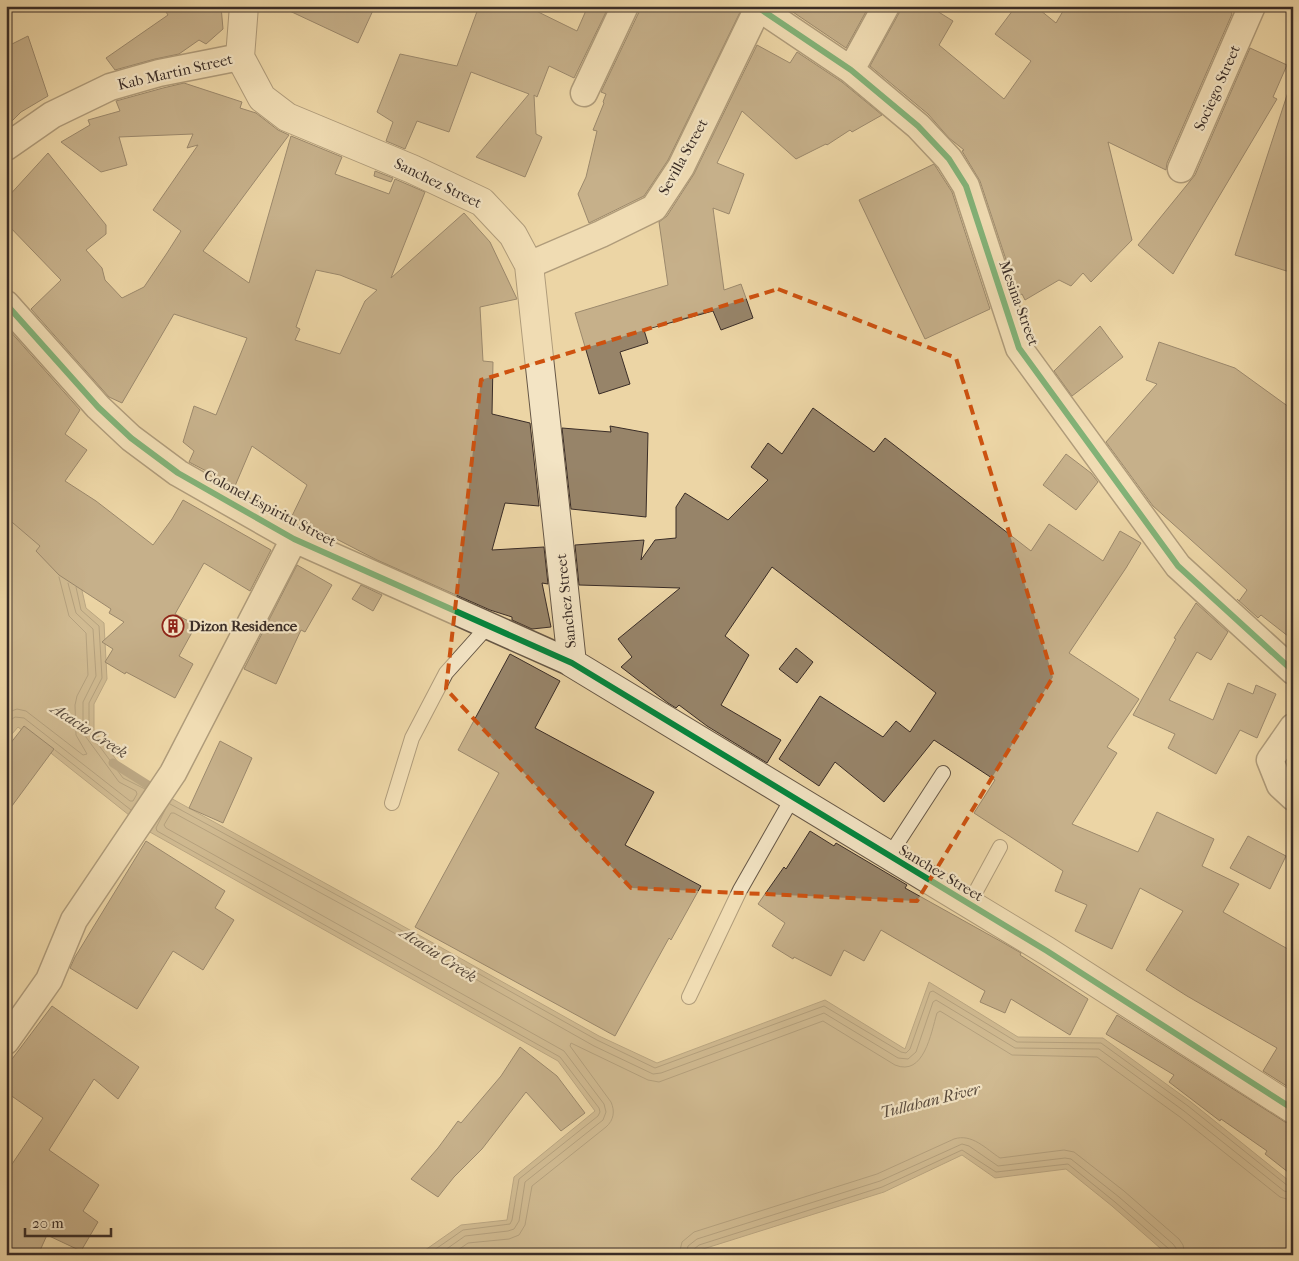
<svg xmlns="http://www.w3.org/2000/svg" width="1299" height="1261" font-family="'IM FELL French Canon',serif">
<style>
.water{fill:#af9c7a;stroke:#807059}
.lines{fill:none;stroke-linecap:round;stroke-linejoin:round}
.shore{stroke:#746450;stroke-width:1}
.stream{stroke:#807059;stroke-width:9}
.building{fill:#978469;stroke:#3a2d27;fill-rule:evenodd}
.service-casing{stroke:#665746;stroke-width:16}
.minor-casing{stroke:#665746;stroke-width:29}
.tertiary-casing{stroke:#665746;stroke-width:30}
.service{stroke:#f3e4c4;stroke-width:14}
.minor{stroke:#f3e4c4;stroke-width:26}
.tertiary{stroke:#f3e4c4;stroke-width:28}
.cycleway-casing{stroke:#f3e4c4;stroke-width:9}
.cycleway{stroke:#00873e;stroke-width:6}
.marked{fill:none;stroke:#ce5210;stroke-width:4;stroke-dasharray:10 6;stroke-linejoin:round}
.labels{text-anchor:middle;stroke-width:4.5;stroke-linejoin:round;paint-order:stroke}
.street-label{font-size:15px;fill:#3a2d27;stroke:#f3e4c4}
.poi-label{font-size:15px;font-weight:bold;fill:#3a2d27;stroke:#f3e4c4;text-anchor:start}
.water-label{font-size:16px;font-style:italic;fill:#57493c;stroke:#f3e4c4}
</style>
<rect width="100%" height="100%" fill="#ecd5a5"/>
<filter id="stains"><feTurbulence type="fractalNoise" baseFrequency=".004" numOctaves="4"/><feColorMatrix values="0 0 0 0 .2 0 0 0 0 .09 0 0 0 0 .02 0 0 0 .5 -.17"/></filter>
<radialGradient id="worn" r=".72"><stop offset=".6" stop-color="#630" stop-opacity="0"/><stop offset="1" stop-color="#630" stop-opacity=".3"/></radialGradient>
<path class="water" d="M6,504L73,551L86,608L104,623L107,679L94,704V730L127,774L155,788L134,819L18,727L6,741Z
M167,796L392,920L599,1036L657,1063L825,1000L905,1049L929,982L1018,1037L1103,1038L1191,1102L1293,1184V1255H1168L1112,1206L1066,1169L995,1178L962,1155L884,1192L700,1250L696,1255H418L461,1225L507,1220L514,1177L595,1111L558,1061L148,831Z"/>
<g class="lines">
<path class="shore" d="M76,587L81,610L99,626L102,678L89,703V732L123,778L145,789
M6,713L17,709L26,711L83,755L87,754L76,735L75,705L77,696L88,675L86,633L69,616L59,577
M6,723L15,717L24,718L130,801H133L137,794L136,791L119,782L83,733V702L96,676L93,629L76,613L68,583
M55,750L131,810
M170,804L390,924L597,1040L655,1068L824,1006L901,1052L906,1053L910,1049L930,992L933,991L1017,1042L1101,1043L1188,1106L1288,1186L1293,1187
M165,810L156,828L157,831L560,1057L599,1108L600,1112L598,1116L519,1179L512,1220L510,1224L463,1230L427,1255
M438,1255L465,1236L508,1231L514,1229L519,1221L525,1182L603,1120L606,1112L604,1104L564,1051L166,828L164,825L171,813H174L387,929L594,1046L653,1074L661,1073L824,1013L898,1058L908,1059L916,1052L933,1002L936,1000L1015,1048L1099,1049L1184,1111L1284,1191L1293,1193
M451,1255L468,1243L509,1239L519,1235L525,1225L532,1186L606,1127C614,1120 615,1111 611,1102L570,1046L571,1043L648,1080L659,1082L823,1021L895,1065C924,1077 931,1033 937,1013L940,1011L1012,1055L1097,1057L1180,1117L1280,1197L1293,1201
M679,1255L682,1242L694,1232L877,1174L954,1139C972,1133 986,1149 1000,1158L1064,1150L1074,1152L1124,1191L1179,1239L1183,1245L1185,1255
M686,1255L688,1246L697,1239L880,1181L962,1144L969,1146L998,1166L1065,1158L1071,1159L1119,1197L1173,1244L1176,1248L1177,1255
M692,1255L693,1250L699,1245L882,1187L962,1150L996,1172L1068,1164L1115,1202L1169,1249L1171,1255"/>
<path class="stream" d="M113,763L151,787"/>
</g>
<path class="building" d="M162,6H221L223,29L206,44L199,40L179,54L155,59L115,70L106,58L168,15Z
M279,6H375L358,43Z
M479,6H526L577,31L588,6H593L606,12L574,78L549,66L537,97L534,95L536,134L542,137L525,177L476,157L529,94L471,72L449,132L417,121L405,149L386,141L393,122L377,112L400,54L457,66Z
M640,6H741L742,8L668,160L644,196L589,223L578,194L586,177L597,131L593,130L604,103L603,102L606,94L601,92L639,12Z
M784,6H869L846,48Z
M901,6H929L953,21L939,45L1004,99L1031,61L995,34L1016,6H1035L1056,23L1066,6H1228L1232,14L1167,163L1166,170L1108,142L1132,240L1091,282L1083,273L1071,286L1059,280L1025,300L1022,294L1018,296L980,181L962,151L964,150L949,138L928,114L870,66L899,13Z
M28,36L48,96L21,112L6,127V47Z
M757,45L790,63L797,52L842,82L882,115L852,132L850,130L827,145L826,144L796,159L742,111L717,163L744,174L729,214L713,208L724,290L741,284L753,318L721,330L713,311L644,330L648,343L620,352L630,384L599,394L575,313L668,285L659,222L667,216L694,174Z
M1250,48L1287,65L1273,97L1277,99L1173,274L1138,245L1195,175Z
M184,83L242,102L240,108L256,113L278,130L289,135L203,251L249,283L291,136L342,157L335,174L389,194L395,179L425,192L391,278L464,213L490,242L517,299L480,307L483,361L493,362L492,414L530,423L539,506L505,503L492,550L544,547L548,584L542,583L551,627L532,629L512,620V617L490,610L377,560L292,516L307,485L252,446L235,486L189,462L194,451L183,442L194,406L216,415L247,338L174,314L122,403L109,397L31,309L61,280L6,223V199L48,153L106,225V234L86,250L102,268L105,280L122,298L144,287L167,253L181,231L153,210L198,145L187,148L193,134L119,137L127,165L101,172L61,142L90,125L88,120L120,111L116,101L163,88ZM316,270L340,275L377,290L365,301L340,354L295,340L300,329L296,327Z
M1288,92L1293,93V273L1235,255Z
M934,164L952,192L990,309L925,339L859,200Z
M375,171L393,178L391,182L374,176Z
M1100,326L1123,357L1072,396L1054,371Z
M9,330L80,410L65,434L87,450L65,481L96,501L153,545L172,519L183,500L271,550L250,591L204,563L175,614L196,625L179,656L193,664L175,698L126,672L125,674L105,662L113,649L102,642L124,622L109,613L111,609L59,575L36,551L40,546L6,517V332Z
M1159,342L1235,368L1293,410V640L1261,615L1258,618L1237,599L1239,601L1247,590L1153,506L1106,442L1157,384L1146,380Z
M813,408L874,452L885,438L1031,551L1049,524L1103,561L1120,531L1141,543L1126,568L1069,653L1139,699L1107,747L1117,753L1072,824L1138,852L1157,812L1214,839L1202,866L1239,884L1223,912L1293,952V1090L1263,1071L1277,1048L1187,996L1146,970L1183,911L1140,888L1112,949L1075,931L1087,905L1055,891L1063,871L974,813L995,780L934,740L884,802L835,762L819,786L779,759L820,696L883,737L896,721L910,732L936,693L772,567L725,636L749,655L721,705L781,740L767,763L707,726L679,705L676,708L668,703L621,667L632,657L618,639L680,588L579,585L575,545L644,540L641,560L655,540L676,538V507L685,493L728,520L768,480L751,467L768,443L782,454Z
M610,426L648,433L646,517L571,509L562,428L611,432Z
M1066,454L1091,473L1098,482L1076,510L1043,485Z
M297,565L332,585L305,632L301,630L276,684L244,669Z
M361,585L382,595L373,611L352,599Z
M1196,603L1228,632L1211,660L1197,652L1169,700L1213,720L1228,683L1253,694L1256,685L1276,694L1257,738L1240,730L1216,774L1168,748L1175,734L1133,715L1176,639L1174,638Z
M796,648L813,662L797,683L779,669Z
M510,654L560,681L535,728L654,792L625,845L701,886L671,940L669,938L615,1036L415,927L499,773L458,750Z
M24,726L54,749L6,814V749Z
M220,741L252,758L223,823L189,808Z
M810,831L834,846L836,843L907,885L905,888L1002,942L1021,953L1020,955L1088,999L1070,1035L1011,999L1005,1013L980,1002L985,991L881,930L864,961L844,950L831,976L794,957L793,959L772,946L785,923L758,904L784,867L786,869Z
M1248,836L1286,856L1270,889L1230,868Z
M146,841L225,891L215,908L234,920L203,970L173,951L137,1009L70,968L75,957Z
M52,1006L139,1067L118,1099L94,1079L49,1150L99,1185L83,1211L98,1222L81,1251L47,1235L38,1255H23L6,1246V1173L43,1118L6,1092V1067Z
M1117,1015L1285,1122L1293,1125V1176L1265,1154L1267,1151L1221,1119L1220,1121L1169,1082L1174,1075L1106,1034Z
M520,1047L557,1076L585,1113L561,1131L526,1092L482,1149L454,1177L438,1197L411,1179L438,1148L458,1121L461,1123L501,1076Z"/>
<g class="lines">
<g class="service-casing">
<path id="service" d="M392,803L412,738L446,673L488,626
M889,856L943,773
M969,904L1000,847
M689,997L740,890L793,797"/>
</g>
<g class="minor-casing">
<path id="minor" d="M756,6L851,70L918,126L949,159L966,186L1019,348L1178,566L1293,671
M851,70L886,6
M584,93L625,6
M6,147L52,115L110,87L159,73L240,57
M1181,169L1252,6
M529,265L601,234L654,208L681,167L758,8
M6,304L98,407L131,438L178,473L294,539L572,663
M1293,727L1270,760L1280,785L1293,797
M6,1041L49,980L74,920L173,773L294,539"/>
</g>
<g class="tertiary-casing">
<path id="tertiary" d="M244,6L240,57L262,98L287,117L412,169L482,202L513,235L529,265L572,663L1047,951L1293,1109"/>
</g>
<use href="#service" class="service"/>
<use href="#minor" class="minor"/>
<use href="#tertiary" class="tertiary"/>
<g class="cycleway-casing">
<path id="cycleway" d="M756,6L851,70L918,126L949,159L966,186L1019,348L1178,566L1293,671
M6,304L98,407L131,438L178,473L294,539L572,663L1047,951L1293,1109"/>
</g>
<use href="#cycleway" class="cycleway"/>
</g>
<path d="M0 0H1299V1261H0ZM778,289L956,358L1053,677L917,901L631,888L446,689L481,380Z" fill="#ecd5a5" fill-opacity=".55" fill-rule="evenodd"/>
<path class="marked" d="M778,289L956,358L1053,677L917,901L631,888L446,689L481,380Z"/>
<defs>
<g id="building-ring" transform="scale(1.125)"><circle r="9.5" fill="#f3e4c4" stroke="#8f2418" stroke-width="1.5"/><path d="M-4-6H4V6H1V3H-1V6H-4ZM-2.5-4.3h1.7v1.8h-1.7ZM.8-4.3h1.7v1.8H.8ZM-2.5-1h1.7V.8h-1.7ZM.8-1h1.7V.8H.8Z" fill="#8f2418"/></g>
</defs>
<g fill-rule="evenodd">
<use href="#building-ring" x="173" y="626"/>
</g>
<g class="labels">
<g class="street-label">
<text transform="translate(175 72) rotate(-13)" y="5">Kab Martin Street</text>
<text transform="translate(1217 88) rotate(-66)" y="5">Sociego Street</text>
<text transform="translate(683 157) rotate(-61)" y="5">Sevilla Street</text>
<text transform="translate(438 183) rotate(26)" y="5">Sanchez Street</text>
<text transform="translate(1019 303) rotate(70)" y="5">Mesina Street</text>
<text transform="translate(270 508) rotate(28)" y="5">Colonel Espiritu Street</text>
<text transform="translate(566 601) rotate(-96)" y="5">Sanchez Street</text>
<text transform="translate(941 873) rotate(31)" y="5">Sanchez Street</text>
</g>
<g class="poi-label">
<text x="189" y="631">Dizon Residence</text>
</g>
<g class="water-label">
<text transform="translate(90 730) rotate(33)" y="6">Acacia Creek</text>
<text transform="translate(439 954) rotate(33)" y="6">Acacia Creek</text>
<text transform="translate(930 1100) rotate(-14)" y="6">Tullahan River</text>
</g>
</g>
<rect width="1299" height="1261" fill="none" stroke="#ecd5a5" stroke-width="25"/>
<rect x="8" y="8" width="1284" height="1246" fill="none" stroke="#3a2d27" stroke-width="2.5"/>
<rect x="12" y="12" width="1274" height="1236" fill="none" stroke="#3a2d27"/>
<path d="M25 1228v8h86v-8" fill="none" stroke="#3a2d27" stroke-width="2.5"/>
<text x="32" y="1228" font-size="15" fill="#3a2d27" stroke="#f3e4c4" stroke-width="4" paint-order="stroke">20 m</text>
<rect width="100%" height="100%" filter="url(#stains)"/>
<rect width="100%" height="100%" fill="url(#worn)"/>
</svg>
